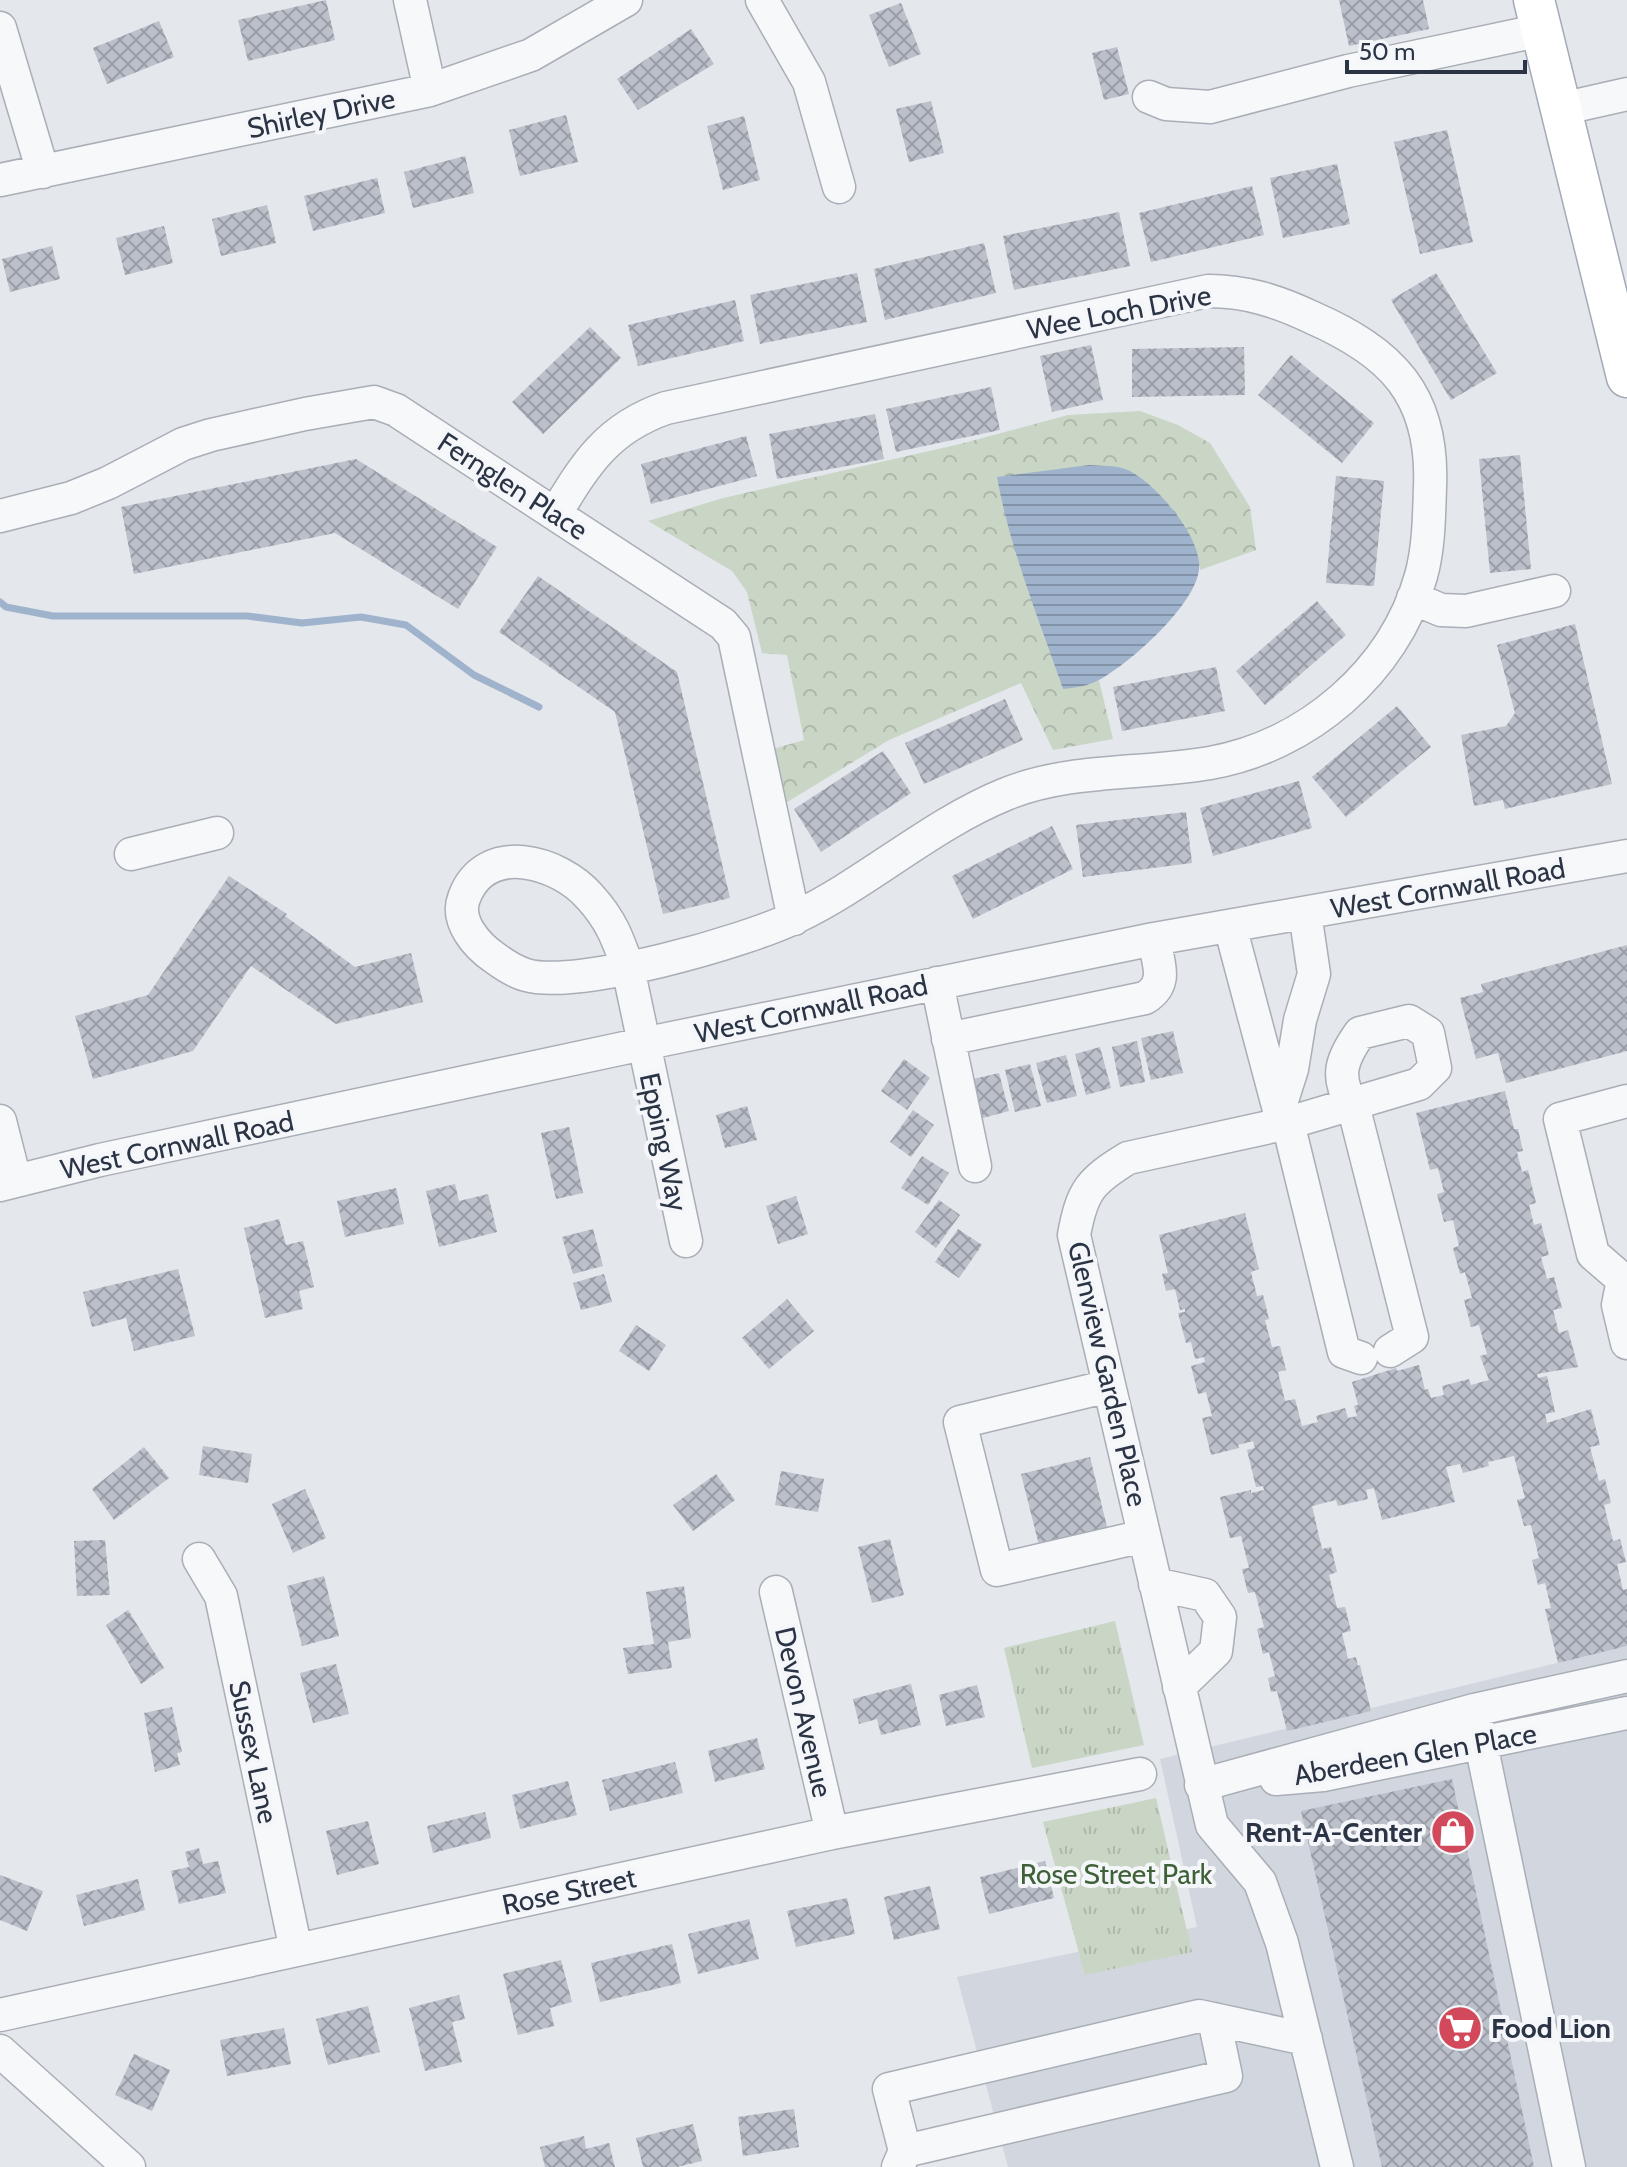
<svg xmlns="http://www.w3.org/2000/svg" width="1627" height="2167" font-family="Cabin,sans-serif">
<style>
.built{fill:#d2d6de}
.grass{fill:url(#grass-tufts)}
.forest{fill:url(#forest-crowns)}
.water{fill:url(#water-rules)}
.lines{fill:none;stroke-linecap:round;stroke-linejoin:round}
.stream{stroke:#9fb4cc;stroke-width:7}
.building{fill:url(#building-cross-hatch)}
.minor-casing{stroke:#a9aeb7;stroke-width:35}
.major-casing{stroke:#a3abb8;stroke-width:43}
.minor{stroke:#f7f8fa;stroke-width:32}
.major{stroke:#fff;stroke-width:40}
.labels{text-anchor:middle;stroke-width:8;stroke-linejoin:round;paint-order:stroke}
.street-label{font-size:28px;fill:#2b3445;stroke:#f4f6f9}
.poi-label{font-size:28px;font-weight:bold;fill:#2b3445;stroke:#f4f6f9;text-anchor:end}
.park-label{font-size:28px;fill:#3f6138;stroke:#f4f6f9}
</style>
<defs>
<pattern id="grass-tufts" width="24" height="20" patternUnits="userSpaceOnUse" patternTransform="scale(2)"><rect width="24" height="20" fill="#c9d6c5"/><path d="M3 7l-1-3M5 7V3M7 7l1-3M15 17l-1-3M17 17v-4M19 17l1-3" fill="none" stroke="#adb8ab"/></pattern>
<pattern id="forest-crowns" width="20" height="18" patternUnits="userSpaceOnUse" patternTransform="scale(2)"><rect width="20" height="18" fill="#c9d6c5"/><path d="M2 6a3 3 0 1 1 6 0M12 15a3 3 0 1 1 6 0" fill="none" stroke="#adb8ab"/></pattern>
<pattern id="water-rules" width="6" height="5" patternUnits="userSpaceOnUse" patternTransform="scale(2)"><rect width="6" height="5" fill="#9fb4cc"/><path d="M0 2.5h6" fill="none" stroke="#8293a7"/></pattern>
<pattern id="building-cross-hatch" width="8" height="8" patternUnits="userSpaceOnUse" patternTransform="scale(2)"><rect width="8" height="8" fill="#bbc0ca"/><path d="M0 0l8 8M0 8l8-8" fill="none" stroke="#989da6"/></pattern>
</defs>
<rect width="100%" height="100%" fill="#e4e7ec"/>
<path class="built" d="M1627,1646V2167H1008L957,1977L1197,1927L1160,1759Z"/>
<path class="grass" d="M1115,1621L1144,1745L1032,1768L1004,1648Z
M1156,1798L1192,1952L1085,1975L1043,1822Z"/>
<path class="forest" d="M1140,411L1178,425L1210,443L1250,507L1256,550L1200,570L1197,552L1012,538L1063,688L1079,687L1099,680L1113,739L1053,750L1021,683L889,740L784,804L773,749L804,740L787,655L762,653L747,592L732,571L648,521L723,498L960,444L1068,415Z"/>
<path class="water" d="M1089,465C1100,466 1115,465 1125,469C1153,479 1203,538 1199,569C1196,605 1129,664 1099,680C1088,686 1075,688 1063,689C1039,619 1010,550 997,477Z"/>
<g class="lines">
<path class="stream" d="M0,602L6,607L53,616H247L302,623L361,617L406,625L474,675L539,707"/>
</g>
<path class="building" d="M326,0L335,40L248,61L238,20Z
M1339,0H1423L1429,29L1349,46Z
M901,3L921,54L889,67L869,15Z
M159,21L174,57L107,84L93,48Z
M691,29L714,64L638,110L617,79Z
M1117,47L1129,94L1104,100L1092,53Z
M931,101L944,153L909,162L896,109Z
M566,115L578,162L520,176L509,130Z
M744,116L760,180L723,190L707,126Z
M1447,130L1473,242L1420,254L1394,142Z
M465,156L474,193L413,208L404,172Z
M1337,164L1350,224L1283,238L1270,178Z
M377,178L385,213L313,231L304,196Z
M1252,186L1264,235L1151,262L1139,213Z
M267,205L276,243L221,256L212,219Z
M1119,212L1130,266L1014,290L1003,236Z
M164,226L173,263L125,275L116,238Z
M984,243L996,293L885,320L874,269Z
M52,246L60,279L10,292L2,259Z
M857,273L867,322L760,344L750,295Z
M1436,273L1497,373L1451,400L1391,300Z
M735,300L744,341L638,366L628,325Z
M590,327L621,358L543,434L512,402Z
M1091,345L1103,400L1052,412L1040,356Z
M1244,347L1245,395L1132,397V349Z
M1291,355L1374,423L1342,463L1258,395Z
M991,387L1000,430L896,452L886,409Z
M875,414L884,459L777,479L769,434Z
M746,436L757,476L651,504L641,464Z
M1520,455L1531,569L1490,573L1479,459Z
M356,459L497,547L458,609L335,533L134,574L121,507Z
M1336,476L1384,481L1374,586L1326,583Z
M538,576L677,672L730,898L663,914L615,712L499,632Z
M1317,601L1346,635L1265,705L1236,671Z
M1575,624L1612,784L1505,809L1503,800L1474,806L1461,735L1506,726L1515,713L1497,645Z
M1216,667L1225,711L1122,731L1113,687Z
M1005,699L1023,740L924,784L905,743Z
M1397,706L1431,747L1346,817L1312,777Z
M883,751L911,793L821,852L794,809Z
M1299,781L1312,828L1213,856L1200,808Z
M1186,812L1192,863L1083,877L1076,825Z
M1052,826L1073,869L973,919L952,876Z
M229,876L287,914L285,916L355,967L411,953L423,1002L336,1024L251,966L193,1051L93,1079L75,1016L148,995Z
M1627,945V1051L1506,1083L1498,1053L1476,1059L1460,998L1483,992L1481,984Z
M1173,1031L1183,1073L1151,1080L1141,1038Z
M1137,1041L1145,1082L1120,1087L1112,1047Z
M1100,1047L1111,1088L1086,1095L1075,1054Z
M1066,1055L1077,1096L1047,1103L1036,1063Z
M904,1059L930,1078L907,1110L881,1091Z
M1030,1064L1041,1106L1015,1112L1005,1070Z
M999,1073L1009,1111L979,1119L969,1080Z
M1505,1091L1514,1129H1518L1523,1151L1517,1152L1522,1172L1528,1170L1536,1203L1529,1205L1534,1225L1541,1223L1549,1255L1541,1257L1547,1279L1554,1277L1562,1308L1553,1310L1559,1333L1568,1330L1578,1367L1537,1374L1538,1378L1547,1376L1555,1412L1545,1414L1547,1423L1591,1409L1600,1445L1590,1447L1599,1481L1605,1479L1611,1503L1604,1505L1613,1541L1620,1539L1626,1562L1617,1564L1623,1590L1627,1589V1646L1558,1663L1545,1609L1551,1608L1545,1583L1538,1585L1532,1560L1539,1558L1531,1525L1524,1526L1517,1500L1525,1498L1514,1456L1488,1462L1489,1466L1463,1473L1460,1464L1446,1467L1455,1502L1382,1520L1374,1488L1366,1490L1368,1499L1338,1506L1336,1500L1312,1506L1322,1549L1331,1547L1337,1572L1329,1575L1337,1608L1345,1607L1351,1631L1342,1633L1348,1659L1356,1657L1358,1666L1360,1665L1371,1711L1287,1731L1277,1691L1271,1692L1268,1678L1275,1676L1269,1652L1263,1654L1257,1629L1264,1627L1255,1592L1248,1593L1242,1569L1249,1568L1241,1536L1230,1538L1220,1497L1251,1490V1493L1264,1490L1263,1486L1256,1487L1247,1450L1255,1448L1253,1441L1238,1445L1239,1448L1211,1455L1202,1418L1212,1416L1206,1392L1198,1394L1191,1366L1205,1362L1204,1357L1195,1359L1191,1342L1186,1343L1178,1313L1185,1312V1309L1180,1310L1175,1289L1166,1291L1162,1274L1168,1273L1159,1235L1245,1213L1259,1269L1251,1272L1257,1296L1263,1295L1269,1319L1265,1320L1272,1347L1280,1346L1286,1370L1278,1372L1285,1401L1295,1399L1302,1426L1318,1422L1316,1416L1345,1408L1348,1418L1357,1416L1354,1406L1358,1405L1352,1382L1396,1368L1397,1371L1419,1365L1425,1390L1428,1389L1431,1398L1444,1395L1442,1386L1469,1379L1471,1385L1489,1380L1480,1356L1487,1354L1479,1325L1471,1327L1464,1300L1472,1298L1465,1272L1460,1274L1453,1248L1459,1246L1453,1220L1444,1222L1437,1194L1444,1192L1438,1168L1430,1170L1416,1113Z
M747,1106L757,1140L725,1148L716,1115Z
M913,1110L934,1125L911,1157L890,1142Z
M569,1127L583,1193L556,1199L541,1133Z
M922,1156L949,1173L928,1205L901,1188Z
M455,1184L459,1201L488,1194L497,1232L439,1247L426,1191Z
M396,1188L404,1224L345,1237L337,1201Z
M796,1196L808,1234L778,1244L766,1206Z
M939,1200L960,1215L936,1248L915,1232Z
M279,1219L286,1245L303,1241L314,1287L299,1291L303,1309L265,1318L244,1228Z
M593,1229L603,1266L573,1274L562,1237Z
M958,1229L982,1245L959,1278L935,1262Z
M178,1269L195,1336L134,1351L126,1318L92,1327L83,1292Z
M604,1274L612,1302L581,1310L573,1283Z
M787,1299L814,1331L769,1369L742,1338Z
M636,1325L666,1345L649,1371L619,1351Z
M203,1446L252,1454L248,1483L199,1475Z
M144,1447L169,1478L114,1520L92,1489Z
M1090,1457L1108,1531L1039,1545L1021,1474Z
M781,1471L824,1479L818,1512L775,1505Z
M716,1474L735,1500L693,1531L673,1505Z
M305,1489L326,1538L293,1553L272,1504Z
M890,1539L904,1595L872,1603L858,1547Z
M105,1540L110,1595L77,1596L74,1541Z
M324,1576L339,1636L302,1646L287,1586Z
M684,1586L691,1638L668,1642L672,1668L628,1674L623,1648L654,1644L646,1592Z
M128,1610L164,1668L141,1684L106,1625Z
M336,1664L349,1714L313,1723L300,1673Z
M911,1684L921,1725L881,1735L877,1719L859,1724L853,1699Z
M977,1685L985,1717L946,1726L939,1695Z
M172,1707L182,1752L177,1753L180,1765L155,1772L144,1713Z
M757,1738L765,1769L715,1782L708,1751Z
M675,1762L683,1793L610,1811L602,1780Z
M1452,1779L1534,2167H1382L1301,1811Z
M568,1781L577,1815L520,1829L512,1795Z
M485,1812L491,1838L433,1853L427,1826Z
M368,1821L379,1864L337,1875L326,1831Z
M199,1848L203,1864L218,1861L226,1893L179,1904L171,1871L189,1867L185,1852Z
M1045,1861L1054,1898L989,1914L980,1877Z
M0,1875L43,1891L27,1931L0,1920Z
M138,1879L145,1910L84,1926L76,1895Z
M930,1886L940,1929L894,1940L884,1897Z
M847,1898L855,1934L796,1947L787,1911Z
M749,1919L759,1959L698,1974L688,1934Z
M672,1944L681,1983L600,2002L591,1963Z
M561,1960L572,2002L550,2008L554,2026L518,2035L503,1974Z
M459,1995L465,2019L452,2022L462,2062L425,2071L409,2008Z
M368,2006L380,2052L328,2065L316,2019Z
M284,2028L291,2064L227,2076L220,2040Z
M134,2054L170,2070L152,2111L115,2095Z
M794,2109L799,2147L743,2156L738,2117Z
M693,2124L702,2161L677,2167H643L636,2138Z
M584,2136L586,2149L609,2143L615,2167H545L540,2147Z"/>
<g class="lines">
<g class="minor-casing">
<path id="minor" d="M410,0L430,90
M762,0L809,82L839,187
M0,28L43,172
M1149,97L1166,104L1210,107L1348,71L1542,30
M1561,109L1627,94
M0,180L430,90L531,55L626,0
M556,513C586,463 608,428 666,408L1208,291C1246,291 1277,301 1311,317C1391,352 1434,394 1430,487C1429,516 1429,547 1421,576C1394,672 1307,746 1210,763C1142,775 1070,768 1006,794C930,825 869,882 796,917C747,941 577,990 526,975C516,972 503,964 495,958C477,946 455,921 464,898C485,840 559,861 590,897C611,920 618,939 628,968L686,1241
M0,516L71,498L108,483L183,444L211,435L305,414L374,402L396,410L723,624L734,637L794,919
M1413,598L1441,610L1466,611L1554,591
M131,854L217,833
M1230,926L1279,1110L1288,1123L1128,1158C1090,1181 1082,1191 1074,1235L1212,1825L1260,1882L1282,1943L1337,2167
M937,983L975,1166
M948,1039L1145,998C1169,983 1158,964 1154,939
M1279,1110L1292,1069L1300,1020L1314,974L1305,913
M0,1121L15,1180
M0,1185L100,1160L643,1044L1154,939L1627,856
M1627,1278L1623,1280L1618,1305L1627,1343
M1623,1280L1593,1254L1560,1119L1627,1101
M1361,1358L1344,1352L1288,1123L1419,1084L1435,1068L1428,1033L1409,1021L1360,1033C1342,1058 1334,1077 1353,1105L1412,1337L1390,1351
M1109,1386L960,1422L997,1570L1144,1536
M199,1559L221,1596L296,1950
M1155,1584L1205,1595L1220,1617L1216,1651L1179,1687
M776,1592L832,1833
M1474,1710L1569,2167
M1276,1779L1323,1775L1627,1713
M1201,1785L1474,1710L1627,1676
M0,2015L832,1833L1140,1774
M0,2051L129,2167
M905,2151L1226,2076L1214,2019
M898,2167L905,2151L889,2089L1199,2016L1306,2039"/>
</g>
<g class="major-casing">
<path id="major" d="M1534,0L1627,377"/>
</g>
<use href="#minor" class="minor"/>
<use href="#major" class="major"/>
</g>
<defs>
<g id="shop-disc" transform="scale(2.3)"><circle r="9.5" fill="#d1495b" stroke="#f4f6f9"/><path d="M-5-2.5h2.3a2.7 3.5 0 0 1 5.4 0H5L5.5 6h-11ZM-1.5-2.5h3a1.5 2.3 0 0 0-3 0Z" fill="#fff"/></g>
<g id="supermarket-disc" transform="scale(2.3)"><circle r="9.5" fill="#d1495b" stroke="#f4f6f9"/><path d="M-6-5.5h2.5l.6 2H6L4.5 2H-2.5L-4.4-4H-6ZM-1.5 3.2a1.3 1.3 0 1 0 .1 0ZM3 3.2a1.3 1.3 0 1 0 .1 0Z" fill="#fff"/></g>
</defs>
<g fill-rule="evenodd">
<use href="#shop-disc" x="1453" y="1832"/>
<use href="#supermarket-disc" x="1460" y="2028"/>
</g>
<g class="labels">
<g class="street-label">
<text transform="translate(321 113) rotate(-12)" y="10">Shirley Drive</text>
<text transform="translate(1119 312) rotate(-11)" y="10">Wee Loch Drive</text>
<text transform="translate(513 486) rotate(33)" y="10">Fernglen Place</text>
<text transform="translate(1448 888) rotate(-10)" y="10">West Cornwall Road</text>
<text transform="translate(811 1009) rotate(-12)" y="10">West Cornwall Road</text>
<text transform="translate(664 1142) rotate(78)" y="10">Epping Way</text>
<text transform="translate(177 1145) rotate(-12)" y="10">West Cornwall Road</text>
<text transform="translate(1108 1374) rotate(77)" y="10">Glenview Garden Place</text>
<text transform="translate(804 1712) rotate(77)" y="10">Devon Avenue</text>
<text transform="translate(254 1752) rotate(78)" y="10">Sussex Lane</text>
<text transform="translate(1415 1754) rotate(-10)" y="10">Aberdeen Glen Place</text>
<text transform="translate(569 1891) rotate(-12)" y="10">Rose Street</text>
</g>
<g class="poi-label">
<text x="1422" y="1842">Rent-A-Center</text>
<text x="1491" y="2038" text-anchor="start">Food Lion</text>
</g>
<g class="park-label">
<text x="1116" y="1884">Rose Street Park</text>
</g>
</g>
<path d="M1347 60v12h178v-12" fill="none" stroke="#2b3445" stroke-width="4"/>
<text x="1359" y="60" font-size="24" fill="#2b3445" stroke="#f4f6f9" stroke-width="6" paint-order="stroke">50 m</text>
</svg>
